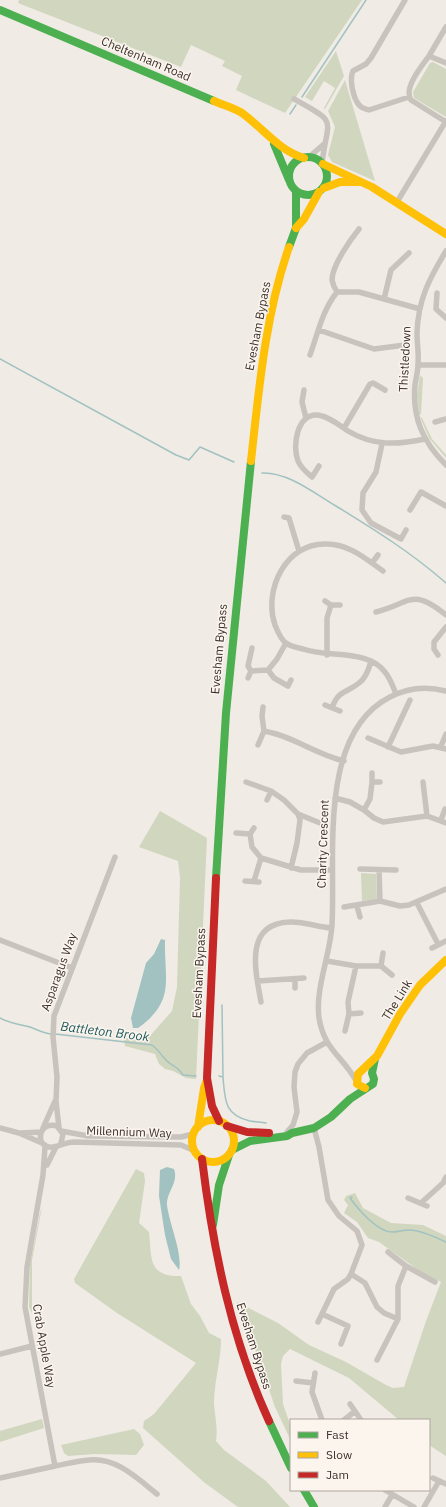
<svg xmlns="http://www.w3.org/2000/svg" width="446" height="1507" font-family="'IBM Plex Sans',sans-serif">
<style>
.green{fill:#d1d6bf}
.water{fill:#a1c2c1}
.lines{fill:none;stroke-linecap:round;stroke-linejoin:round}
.stream{stroke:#a1c2c1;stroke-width:1.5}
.street{stroke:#c9c3be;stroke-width:5.5}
.fast{stroke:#4caf50;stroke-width:8}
.slow{stroke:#ffc107;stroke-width:8}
.jam{stroke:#c62828;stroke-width:8}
.labels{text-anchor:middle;stroke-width:3;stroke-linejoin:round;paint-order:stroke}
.street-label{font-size:12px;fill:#3b302b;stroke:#fbf5ee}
.water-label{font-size:13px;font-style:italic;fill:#1f5a5e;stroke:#fbf5ee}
</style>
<rect width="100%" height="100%" fill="#f0ebe5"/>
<path class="green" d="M19,0H362L285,113L236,90L242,76L222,66L225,61L191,45L181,67L18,3Z
M336,51L344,76L325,109L324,108L335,88L324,81L312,101L305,97Z
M433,62L446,69V117L414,98L413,92L430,63Z
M345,80L375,181L332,162L328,155L335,127L328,111Z
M420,375L423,378L421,414L419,415L417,395Z
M420,417L422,418L432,439L446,455V458L429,438Z
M160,811L207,838L196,1079L186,1078L173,1071L165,1069L159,1064L155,1054L125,1046L124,1038L149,1037L172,1011L177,987L180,878L178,861L139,847Z
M361,873L376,874L377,899L362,901Z
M136,1169L144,1173L145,1181L139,1223L149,1232C152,1257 147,1277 181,1276L191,1304L200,1316L209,1333L221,1339C221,1361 214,1382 214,1404C215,1417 218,1428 216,1441L224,1450L266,1481L290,1507H238L205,1483L143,1428L144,1421L154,1414L196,1363L117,1313L75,1283L74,1279Z
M355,1193L363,1208L391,1223L423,1225L446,1236V1456L429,1445V1420H399L349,1378L290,1349L283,1356L281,1364L283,1404L291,1427V1441L275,1407L252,1340L243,1323L237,1302L278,1323L309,1345L346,1362L386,1385L393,1388L404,1387L426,1321L441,1282L421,1272L379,1242L368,1238L357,1222L344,1213L348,1205L344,1200L346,1196Z
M42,1207L32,1260V1313L29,1307L30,1265L40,1213Z
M42,1419L44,1428L0,1442V1431Z
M134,1429L140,1434L144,1445L136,1455L95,1454L68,1456L64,1453L61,1445Z"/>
<path class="water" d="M161,939L165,940C164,980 176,1001 138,1028H133L131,1018L146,963L154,954Z
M167,1167L174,1169C179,1183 166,1192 167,1205C169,1223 183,1254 179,1270L171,1259L165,1235L159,1196L160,1170Z"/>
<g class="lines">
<path class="stream" d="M302,97L366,0
M290,114L296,105
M0,359L176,455L189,460L200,447L234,462
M262,473C288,472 314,493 336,506C375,530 412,553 446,583
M222,1005L223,1077
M0,1018C10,1024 20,1024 30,1027C38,1030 43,1033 51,1034
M55,1034L152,1045C159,1050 160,1054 166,1060C172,1067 176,1064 183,1075L196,1076
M219,1076L223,1077C225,1100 224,1115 250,1121C256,1122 261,1122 266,1123
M352,1197L350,1198C358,1209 378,1233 393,1232C403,1232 404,1228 417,1231C427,1233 437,1238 446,1242"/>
<path class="street" d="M405,0L371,58L366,64L353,71C349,79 353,99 360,106C363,109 366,109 369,110L409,97
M446,27L429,56L446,63
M429,56C422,66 403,88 411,100L446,122
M294,99C339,124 328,116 322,163
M309,157L324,144
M397,202L446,121
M446,251C429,279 418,300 417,333C417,344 419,354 418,364C418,371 416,378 415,385C412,418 423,442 446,465
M337,292C335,289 333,285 332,280C332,266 350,240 359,229
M437,293L436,309L446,318
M384,299L391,270L409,253
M319,330L374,349L405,345
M310,355C318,333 322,311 337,292H359L420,309
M418,365H446
M304,390L302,402L306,418
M435,422L446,419
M344,428L370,384L373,383L385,390
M382,444L376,472L363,493L362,510L371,523L401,539L406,530
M319,466L312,477C306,472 301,468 298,461C292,446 297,413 318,415C330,417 339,425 348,431C373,446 397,445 425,439
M410,510L421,492L446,506
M284,517L289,518L299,551
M372,563L378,555
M383,571C366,559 349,544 327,544C286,542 263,590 275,625C277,630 281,640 286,643C290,646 298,648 303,649C328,658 368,649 385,672C390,678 393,686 396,694
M325,601L331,605H340
M376,612C411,603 412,587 446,615
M252,648L248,666L251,671L268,670L274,678L288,686L291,680
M327,655V618L331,605
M438,655L434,649V642L446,627
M268,670L277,659L286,643
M248,678L251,671
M325,705L340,711
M332,708C338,690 347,693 359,683C366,678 369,669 371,661
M264,731C293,736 315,754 344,761
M368,738L401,752L433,746L446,749
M258,745L264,731L262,716L263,707
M441,746L446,734
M388,747L410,700
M372,773V782H380
M246,782L271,791L284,800L298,814L300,820L297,843L291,868
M423,782L427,816
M335,798L350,802L364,810L374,818L383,822L427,816L446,823
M267,800L271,791
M364,810L370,799L372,782
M298,814L320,823
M441,820L445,809
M236,833L250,834L254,828
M250,834L252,847L261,858L254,881
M261,858L301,870H332
M360,869L396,870
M379,870L380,901
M245,881L259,882
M417,903L438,944
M357,906L360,917
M344,907L380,901L400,906L409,905L446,889
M0,940L72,968
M432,948L446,941
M327,961L356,966H381L392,975
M381,966L383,953
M295,979V988
M258,981L304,978
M261,1002C256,973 243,924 289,922C303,921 317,927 331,928
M349,1014L361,1013
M345,1031L349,1014L348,1002L356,966
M355,1079C342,1056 324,1049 319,1018C315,989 330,956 332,925C336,858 317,734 390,697C407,688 427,686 446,691
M0,1128L19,1133L42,1143
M43,1128L55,1101
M59,1128L56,1101L57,1077L53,1037L54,1016L115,857
M314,1128L319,1147L328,1200L339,1216L357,1231L362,1245L351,1274L348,1279L334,1289L318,1322
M61,1131L88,1136L181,1137L193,1134
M287,1132L293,1125L297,1112L294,1087L295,1072L298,1064L307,1053L327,1042
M21,1133L41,1132
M61,1143L63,1134L57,1126C45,1123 37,1132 42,1143C52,1153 61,1142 74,1142L181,1145L195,1151
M47,1165L56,1147
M408,1198L427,1206
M421,1203L443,1183L446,1177
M388,1252L406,1266
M351,1274L365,1283L377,1307L384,1313L398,1319
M322,1314L348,1326L341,1344
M0,1354L32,1346
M377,1360L398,1319V1286L406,1266L435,1282
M315,1373L312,1392L322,1420
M296,1381L313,1383
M350,1404L361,1420
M344,1420L354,1412
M55,1466C66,1464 77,1461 89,1460C116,1457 137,1478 157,1494
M0,1478L55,1466L25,1307L27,1267L43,1175L45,1147
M433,1478L446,1484
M385,1490L414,1507
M385,1507L392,1495
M424,1507L439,1481"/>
<path class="fast" d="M0,10L214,101
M274,144L289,180
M289 176a19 19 0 1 1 38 0a19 19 0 1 1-38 0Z
M289,247L296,228V191
M216,878L226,713L251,461
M232,1150L250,1141L287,1136L292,1133L314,1128L331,1117L350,1099L373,1084L374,1079L372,1073L375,1059
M213,1225L219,1185L229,1155
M269,1421L291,1468
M304,1490L314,1507"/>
<path class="slow" d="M214,101C223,105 234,108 242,113C264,129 278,150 304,158
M323,164L372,187L446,234
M324,188L340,182H361
M296,228L304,219L319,192
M251,461C259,389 265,316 289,247
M365,1088L357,1084L358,1074L377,1056L400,1014L420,985L446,960
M192 1141a21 21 0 1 1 42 0a21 21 0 1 1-42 0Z
M198,1127L204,1088L207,1080"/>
<path class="jam" d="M216,878L207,1078L212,1106L219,1121
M227,1126L247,1132L269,1133
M202,1159C213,1249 231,1338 269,1421"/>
</g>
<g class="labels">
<g class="street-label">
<text transform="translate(146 59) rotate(23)" y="4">Cheltenham Road</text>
<text transform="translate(258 326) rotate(-79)" y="4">Evesham Bypass</text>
<text transform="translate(405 359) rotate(-87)" y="4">Thistledown</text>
<text transform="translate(219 649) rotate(-85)" y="4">Evesham Bypass</text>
<text transform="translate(323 844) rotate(-88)" y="4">Charity Crescent</text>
<text transform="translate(59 972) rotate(-70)" y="4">Asparagus Way</text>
<text transform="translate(199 973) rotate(-87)" y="4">Evesham Bypass</text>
<text transform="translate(397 1000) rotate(-58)" y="4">The Link</text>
<text transform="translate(129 1132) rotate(2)" y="4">Millennium Way</text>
<text transform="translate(44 1346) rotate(80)" y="4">Crab Apple Way</text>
<text transform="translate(254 1346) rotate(72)" y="4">Evesham Bypass</text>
</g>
<g class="water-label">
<text transform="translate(105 1031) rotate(7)" y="5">Battleton Brook</text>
</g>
</g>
<rect x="290" y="1419" width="140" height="72" fill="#fbf5ee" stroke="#aea6a0"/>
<rect x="298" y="1432" width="20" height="6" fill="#4caf50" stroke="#aea6a0"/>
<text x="326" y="1439" font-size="12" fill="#3b302b">Fast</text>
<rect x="298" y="1452" width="20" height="6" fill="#ffc107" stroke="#aea6a0"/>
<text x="326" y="1459" font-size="12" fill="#3b302b">Slow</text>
<rect x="298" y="1472" width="20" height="6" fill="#c62828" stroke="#aea6a0"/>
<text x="326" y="1479" font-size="12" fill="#3b302b">Jam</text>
</svg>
